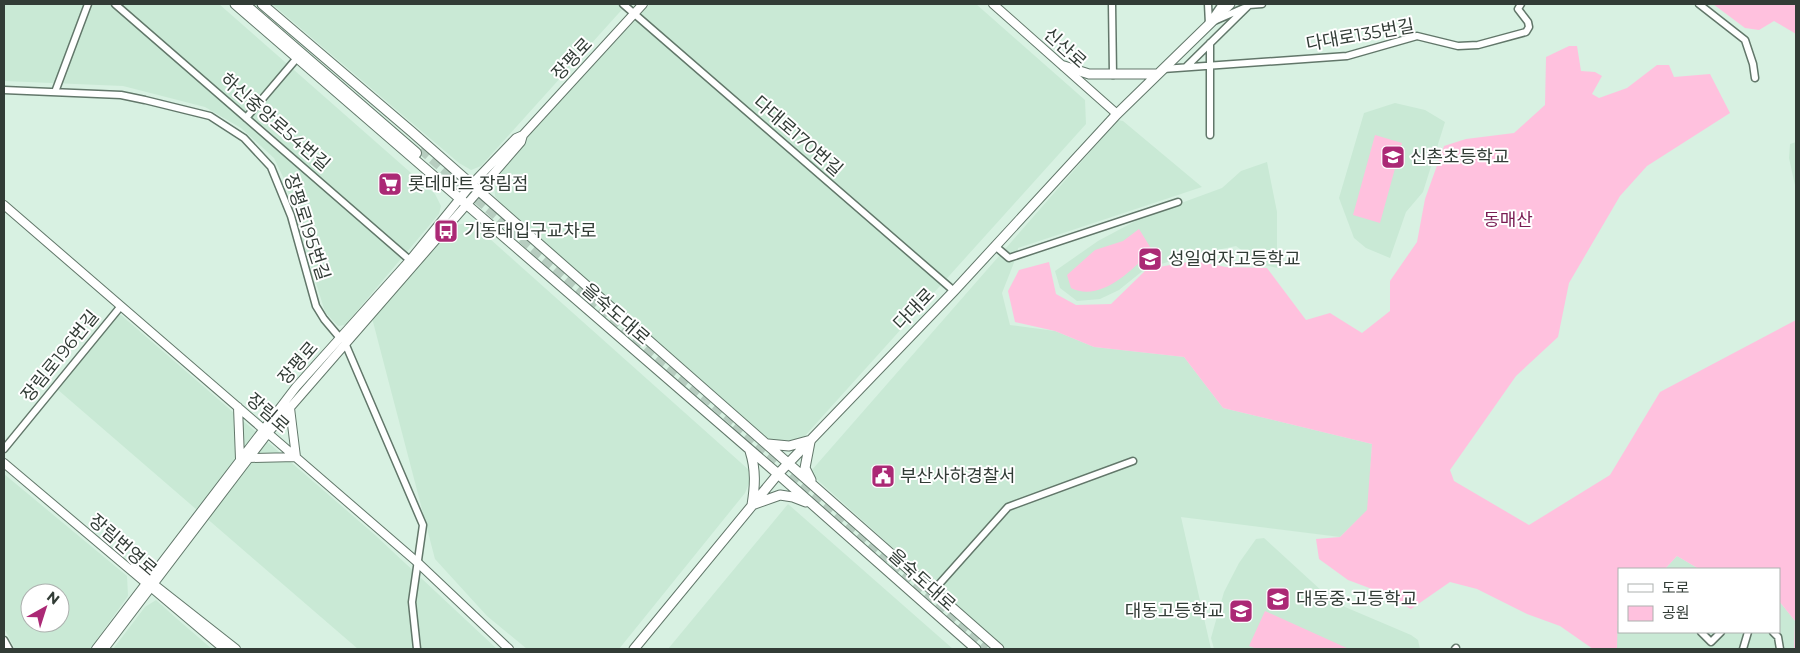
<svg xmlns="http://www.w3.org/2000/svg" width="1800" height="653" font-family="Montserrat,'Noto Sans KR',sans-serif">
<style>
.built{fill:#c9e9d5;fill-rule:evenodd}
.green{fill:#ffc1de}
.lines{fill:none;stroke-linecap:round;stroke-linejoin:round}
.trunk-tunnel{stroke:#b7cdc0;stroke-width:10;stroke-dasharray:10 5;stroke-linecap:butt}
.minor-casing{stroke:#62776a;stroke-width:9}
.tertiary-casing{stroke:#62776a;stroke-width:10}
.secondary-casing{stroke:#62776a;stroke-width:11}
.trunk-casing{stroke:#62776a;stroke-width:12}
.minor{stroke:#fff;stroke-width:6}
.tertiary{stroke:#fff;stroke-width:8}
.secondary{stroke:#fff;stroke-width:9}
.trunk{stroke:#fff;stroke-width:10}
.labels{text-anchor:middle;stroke-width:4;stroke-linejoin:round;paint-order:stroke}
.street-label{font-size:18px;fill:#323c36;stroke:#fff}
.poi-label{font-size:18px;fill:#323c36;stroke:#fff;text-anchor:start}
.park-label{font-size:18px;fill:#791c53;stroke:#fff}
</style>
<rect width="100%" height="100%" fill="#d8f1e2"/>
<path class="built" d="M4,4H219L435,194L441,206L439,214L345,325L338,326L325,312L284,179L274,158L241,128L205,107L123,86L4,81Z
M272,4H627L481,166L471,170L459,163Z
M650,4H976L1085,100L1086,124L803,438L796,441L776,443L763,435L502,206L495,196L494,184L513,153Z
M1395,103L1425,110L1445,122L1423,192L1406,212L1390,258L1366,248L1354,238L1339,198L1364,113Z
M1118,120L1123,121L1202,187L1018,248L1017,255L1002,293L1010,325L1055,331L1094,347L1184,357L1223,408L1372,444L1368,510L1340,537L1181,517L1211,649H1005L812,475L811,471Z
M1796,142V190L1789,158L1790,144Z
M1267,162L1277,212V268L1260,264L1236,246L1184,257L1145,269L1119,290L1100,299L1077,301L1060,288L1055,271L1098,241L1143,217L1222,188L1241,171Z
M471,222L749,470L750,481L745,493L619,649H527L487,616L435,559L372,318L452,226Z
M121,315L375,535L497,649H358L57,389L117,316Z
M4,474L127,576L128,596L90,649H15L4,628ZM30,593H60V623H30Z
M788,504L953,649H668Z
M1264,538L1323,592L1345,607L1411,635L1418,640L1420,649H1214L1211,638L1224,592L1239,563L1256,539Z
M1677,556L1699,569H1665Z
M156,600L176,618L212,649H113L145,607Z
M1779,601L1795,621L1794,649H1617L1616,622L1619,620V632H1779Z"/>
<path class="green" d="M1713,4H1796V34L1774,21L1759,30L1745,28Z
M1569,46H1577L1581,71L1595,72L1602,76L1592,94L1599,98L1627,88L1657,65H1669L1674,77L1710,74L1730,113L1647,166L1620,196L1569,283L1558,337L1516,376L1450,470L1454,481L1529,525L1610,475L1660,392L1796,320V649H1794L1795,621L1779,601V569H1699L1677,556L1665,569H1619L1617,649H1593L1560,626L1527,614L1477,589L1450,582L1411,609L1380,592L1348,580L1319,559L1316,539L1340,537L1367,510L1372,444L1223,408L1184,357L1094,347L1055,331L1015,322L1008,291L1019,270L1049,262L1056,294L1076,305L1111,304L1147,269L1194,261L1226,267L1267,268L1306,320L1330,313L1362,333L1390,311V281L1417,242L1425,199L1444,146L1466,139L1514,133L1545,105L1546,57Z
M1375,135L1402,143L1380,223L1353,215Z
M1139,229L1152,250C1133,269 1101,303 1071,288L1067,275L1095,250L1123,241Z
M1265,611L1349,649H1257L1249,646Z"/>
<g class="lines">
<path class="trunk-tunnel" d="M421,149L617,322L743,429
M733,427L986,649"/>
<g class="minor-casing">
<path id="minor" d="M115,4L412,262
M623,4L954,291
M1112,4L1113,75
M1208,4L1209,24
M1699,4L1745,40L1753,64L1755,78
M1213,17L1222,4
M1214,21L1244,8
M1210,43V135
M1186,67L1249,5L1262,4
M1163,69L1347,56L1417,36L1458,46L1478,45L1526,32L1529,27L1528,22L1518,9L1521,4
M4,90L121,95L145,100L210,116L244,138L271,167L291,216L316,306L324,319L340,338
M55,92L88,4
M246,118L297,58
M995,246L1009,258L1178,202
M345,343L423,525L412,602L417,649
M4,449L121,306
M933,591L1008,507L1133,461
M1701,632L1711,642L1721,632
M1773,632L1778,637L1780,649
M4,640L9,649
M1455,649L1456,648
M1743,649L1748,632"/>
</g>
<g class="tertiary-casing">
<path id="tertiary" d="M993,4L1117,114
M4,205L417,562L509,649
M238,407L240,459
M249,458L296,457L290,408
M4,463L224,649
M133,568L236,649
M96,649L296,387L410,260L471,185L516,138L523,135
M104,649L268,433L521,142L523,135L643,4"/>
</g>
<g class="secondary-casing">
<path id="secondary" d="M235,4L778,474L976,649
M262,4L412,132L999,649
M1064,66L1089,74H1157
M810,442L805,468L811,480
M768,444L789,446L811,440
M750,451C756,470 755,486 752,505L780,495L793,497L806,502
M634,649L778,474L954,291L1117,114L1230,4"/>
</g>
<g class="trunk-casing">
<path id="trunk" d="M244,4L416,153"/>
</g>
<use href="#minor" class="minor"/>
<use href="#tertiary" class="tertiary"/>
<use href="#secondary" class="secondary"/>
<use href="#trunk" class="trunk"/>
</g>
<defs>
<g id="school-square" transform="scale(1.25)"><rect x="-9" y="-9" width="18" height="18" rx="4" fill="#ab2975" stroke="#fff"/><path d="M0-5L7-2L0 1L-7-2ZM-4 1L0 2.5L4 1V4Q0 6-4 4Z" fill="#fff"/></g>
<g id="supermarket-square" transform="scale(1.25)"><rect x="-9" y="-9" width="18" height="18" rx="4" fill="#ab2975" stroke="#fff"/><path d="M-6-5.5h2.5l.6 2H6L4.5 2H-2.5L-4.4-4H-6ZM-1.5 3.2a1.3 1.3 0 1 0 .1 0ZM3 3.2a1.3 1.3 0 1 0 .1 0Z" fill="#fff"/></g>
<g id="bus-square" transform="scale(1.25)"><rect x="-9" y="-9" width="18" height="18" rx="4" fill="#ab2975" stroke="#fff"/><path d="M-5-6H5V4H4V6H2V4H-2V6H-4V4H-5ZM-3.5-4V0h7V-4ZM-3.5 1.2v1.5H-2V1.2ZM2 1.2v1.5H3.5V1.2Z" fill="#fff"/></g>
<g id="civic-square" transform="scale(1.25)"><rect x="-9" y="-9" width="18" height="18" rx="4" fill="#ab2975" stroke="#fff"/><path d="M-.6-6.5H3V-4.5H.6V-3L4-1V1h2V6H-6V1h2V-1L-.6-3ZM-1.2 2.5V6h2.4V2.5Z" fill="#fff"/></g>
</defs>
<g fill-rule="evenodd">
<use href="#school-square" x="1393" y="157"/>
<use href="#supermarket-square" x="390" y="184"/>
<use href="#bus-square" x="446" y="231"/>
<use href="#school-square" x="1150" y="259"/>
<use href="#civic-square" x="883" y="476"/>
<use href="#school-square" x="1278" y="599"/>
<use href="#school-square" x="1241" y="611"/>
</g>
<g class="labels">
<g class="street-label">
<text transform="translate(1360 35) rotate(-10)" y="6">다대로135번길</text>
<text transform="translate(1065 48) rotate(42)" y="6">신산로</text>
<text transform="translate(572 59) rotate(-47)" y="6">장평로</text>
<text transform="translate(275 122) rotate(41)" y="6">하신중앙로54번길</text>
<text transform="translate(798 136) rotate(41)" y="6">다대로170번길</text>
<text transform="translate(307 227) rotate(72)" y="6">장평로195번길</text>
<text transform="translate(914 309) rotate(-46)" y="6">다대로</text>
<text transform="translate(616 314) rotate(41)" y="6">을숙도대로</text>
<text transform="translate(60 356) rotate(-51)" y="6">장림로196번길</text>
<text transform="translate(298 363) rotate(-49)" y="6">장평로</text>
<text transform="translate(268 413) rotate(41)" y="6">장림로</text>
<text transform="translate(123 545) rotate(41)" y="6">장림번영로</text>
<text transform="translate(922 580) rotate(42)" y="6">을숙도대로</text>
</g>
<g class="poi-label">
<text x="1410" y="163">신촌초등학교</text>
<text x="408" y="190">롯데마트 장림점</text>
<text x="464" y="237">기동대입구교차로</text>
<text x="1168" y="265">성일여자고등학교</text>
<text x="900" y="482">부산사하경찰서</text>
<text x="1296" y="605">대동중•고등학교</text>
<text x="1224" y="617" text-anchor="end">대동고등학교</text>
</g>
<g class="park-label">
<text x="1508" y="226">동매산</text>
</g>
</g>
<rect width="1800" height="653" fill="none" stroke="#323c36" stroke-width="10"/>
<rect x="1618" y="568" width="162" height="65" fill="#ffffff" stroke="#adb1af"/>
<rect x="1628" y="584" width="25" height="8" fill="#ffffff" stroke="#adb1af"/>
<text x="1662" y="593" font-size="15" fill="#323c36">도로</text>
<rect x="1628" y="606" width="25" height="15" fill="#ffc1de" stroke="#adb1af"/>
<text x="1662" y="618" font-size="15" fill="#323c36">공원</text>
<g transform="translate(45 608) rotate(39)"><circle r="24" fill="#ffffff" stroke="#adb1af"/>
<path d="M0-4L9 19L0 12L-9 19Z" fill="#ab2975"/>
<text y="-8" font-size="14" font-weight="bold" text-anchor="middle" fill="#323c36">N</text>
</g>
</svg>
